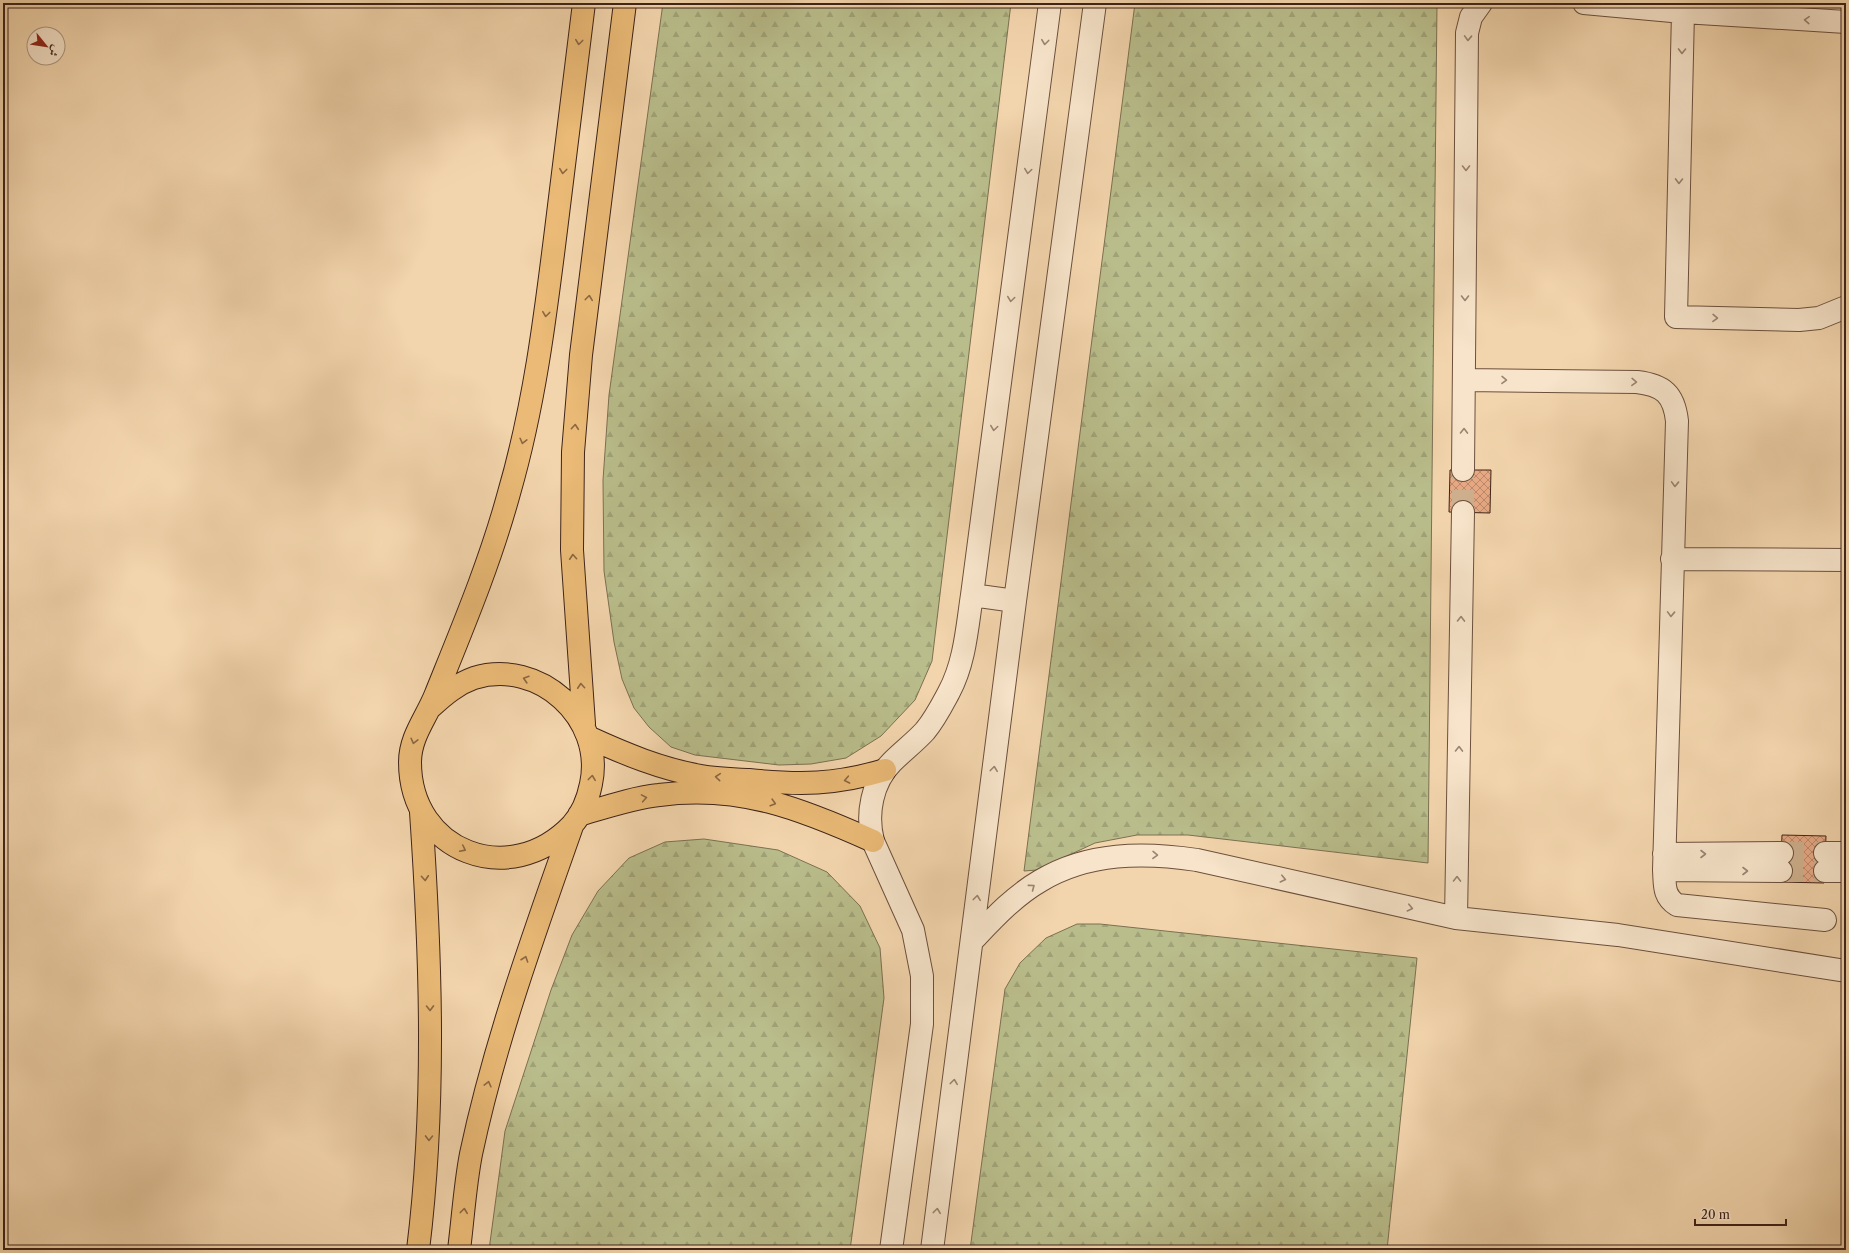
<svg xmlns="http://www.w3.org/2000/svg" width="1849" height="1253" font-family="'Libre Caslon Text',Amiri,serif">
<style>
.forest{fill:url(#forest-firs);stroke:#7c7052}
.building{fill:url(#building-cross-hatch);stroke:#3e2318}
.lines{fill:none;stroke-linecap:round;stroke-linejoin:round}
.minor-tunnel{stroke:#cfb18f;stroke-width:22;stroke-dasharray:22 11;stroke-linecap:butt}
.minor-casing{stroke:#6b503d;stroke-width:24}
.major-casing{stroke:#3e2318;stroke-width:24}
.minor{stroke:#f7e4ca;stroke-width:22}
.major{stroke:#eaba76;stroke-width:22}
.oneway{stroke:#9a8471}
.oneway2{stroke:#8b6742}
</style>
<defs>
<pattern id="forest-firs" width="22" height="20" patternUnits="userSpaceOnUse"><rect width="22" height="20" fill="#b9bd8b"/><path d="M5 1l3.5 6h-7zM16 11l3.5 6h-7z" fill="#a0a277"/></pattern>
<pattern id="building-cross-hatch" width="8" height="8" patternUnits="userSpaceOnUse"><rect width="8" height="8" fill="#e8aa85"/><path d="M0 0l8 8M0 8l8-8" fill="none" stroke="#bd8a6c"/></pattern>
</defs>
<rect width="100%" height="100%" fill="#f3d5ad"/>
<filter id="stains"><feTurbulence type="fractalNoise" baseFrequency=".005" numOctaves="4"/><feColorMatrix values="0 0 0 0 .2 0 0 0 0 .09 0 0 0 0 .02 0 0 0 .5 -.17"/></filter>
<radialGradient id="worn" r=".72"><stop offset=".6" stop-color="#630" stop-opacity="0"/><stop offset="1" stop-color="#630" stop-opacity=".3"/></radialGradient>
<path class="forest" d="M663,3H1011L932,661L915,700L881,736L846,758L811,764L779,765L695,755L671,747L649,727L634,708L622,679L614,642L604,571L603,480L609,395Z
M1135,3H1437L1428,863L1188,835H1137L1095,843L1037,870L1024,871Z
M704,839L778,850L827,872L860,906L880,948L884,998L850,1250H489L505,1131L551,990L572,935L598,891L629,858L665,842Z
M1077,924H1100L1417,958L1387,1250H970L1005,989L1020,963L1046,938Z"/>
<path class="building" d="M1450,470H1491L1490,513L1449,512Z
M1782,835L1826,836L1824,883L1780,882Z"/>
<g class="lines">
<path class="minor-tunnel" d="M1463,512V470
M1782,853H1825
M1781,871H1825"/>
<g class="minor-casing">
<path id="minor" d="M1584,3L1683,12L1846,22
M1683,12L1676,317L1799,320L1819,318L1846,307
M1465,380L1637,382C1663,385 1674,394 1677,421L1664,870C1665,885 1663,896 1677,905L1825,920
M1463,470L1467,33L1471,17L1481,3
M1672,559L1846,560
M972,595L1015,601
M1825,853H1846
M1664,854L1782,853
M1664,870L1781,871
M1825,871H1846
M1456,918L1463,512
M972,941C993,919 1014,896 1040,881C1088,852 1144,852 1197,860L1456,918L1618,935L1846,971
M891,1250L922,1024V976L913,930L873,841C866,814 872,782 892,762C903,751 915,742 925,731C935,719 942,705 949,692C965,662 967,628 972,595L1050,3
M932,1250L1015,601L1095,3"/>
</g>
<g class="major-casing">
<path id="major" d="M431,707C444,695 457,684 474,678C539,658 605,718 591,784C588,799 582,814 572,825C510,890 410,852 410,762C410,737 426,718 435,696C462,629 490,563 509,493C534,407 545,319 556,230C565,154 575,79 584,3
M584,724L572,550L573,452L581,355L625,3
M588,737C625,754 661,769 701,776C717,779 733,779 749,780C800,785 835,785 885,770
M579,815C606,807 632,798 659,795C739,784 802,809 873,841
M418,1250C436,1103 431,959 421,812
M459,1250C463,1218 465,1185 471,1154C495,1041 534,934 572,826"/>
</g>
<use href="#minor" class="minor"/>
<use href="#major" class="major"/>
</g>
<defs><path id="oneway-chevron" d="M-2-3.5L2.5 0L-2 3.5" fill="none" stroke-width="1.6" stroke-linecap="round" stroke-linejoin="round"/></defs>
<g class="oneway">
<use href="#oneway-chevron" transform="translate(1807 20) rotate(-177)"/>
<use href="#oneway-chevron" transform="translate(1468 38) rotate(92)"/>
<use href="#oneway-chevron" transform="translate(1045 42) rotate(97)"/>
<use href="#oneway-chevron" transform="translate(1682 51) rotate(91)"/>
<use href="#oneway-chevron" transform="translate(1466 168) rotate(90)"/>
<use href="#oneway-chevron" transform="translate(1028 171) rotate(98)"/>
<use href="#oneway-chevron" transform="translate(1679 181) rotate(91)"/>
<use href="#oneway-chevron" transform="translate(1465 298) rotate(90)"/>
<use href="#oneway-chevron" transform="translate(1011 299) rotate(98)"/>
<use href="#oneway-chevron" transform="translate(1715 318) rotate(1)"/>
<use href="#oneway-chevron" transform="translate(1504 380) rotate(1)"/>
<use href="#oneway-chevron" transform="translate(1634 382) rotate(2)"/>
<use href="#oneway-chevron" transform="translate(994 428) rotate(98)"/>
<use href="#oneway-chevron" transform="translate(1464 431) rotate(-89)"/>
<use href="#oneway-chevron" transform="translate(1675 484) rotate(92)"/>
<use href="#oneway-chevron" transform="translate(1671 614) rotate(92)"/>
<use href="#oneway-chevron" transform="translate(1461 619) rotate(-89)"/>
<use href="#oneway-chevron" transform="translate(1459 749) rotate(-89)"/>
<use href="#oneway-chevron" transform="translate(994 769) rotate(-83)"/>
<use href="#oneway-chevron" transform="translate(1703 854)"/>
<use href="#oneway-chevron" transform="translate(1155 855) rotate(1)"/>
<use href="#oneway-chevron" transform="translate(1745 871)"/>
<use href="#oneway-chevron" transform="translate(1283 879) rotate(13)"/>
<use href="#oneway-chevron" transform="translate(1457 879) rotate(-89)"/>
<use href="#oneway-chevron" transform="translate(1032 887) rotate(-37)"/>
<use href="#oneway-chevron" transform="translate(977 898) rotate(-83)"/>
<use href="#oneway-chevron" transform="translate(1410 908) rotate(13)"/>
<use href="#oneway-chevron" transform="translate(954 1082) rotate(-83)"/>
<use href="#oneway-chevron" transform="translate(937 1211) rotate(-83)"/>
</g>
<g class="oneway2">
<use href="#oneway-chevron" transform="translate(579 42) rotate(97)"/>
<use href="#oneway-chevron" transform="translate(563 171) rotate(97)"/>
<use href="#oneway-chevron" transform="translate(589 298) rotate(-83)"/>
<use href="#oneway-chevron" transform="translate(546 314) rotate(97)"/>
<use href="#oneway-chevron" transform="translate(575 427) rotate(-85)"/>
<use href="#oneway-chevron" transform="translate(523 441) rotate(104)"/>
<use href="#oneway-chevron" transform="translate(573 557) rotate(-94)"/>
<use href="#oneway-chevron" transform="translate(526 679) rotate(-163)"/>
<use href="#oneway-chevron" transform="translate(581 686) rotate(-94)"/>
<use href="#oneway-chevron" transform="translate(414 741) rotate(104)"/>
<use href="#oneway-chevron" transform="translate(718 777) rotate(-175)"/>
<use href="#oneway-chevron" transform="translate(592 778) rotate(-83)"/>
<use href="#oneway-chevron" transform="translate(847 780) rotate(169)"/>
<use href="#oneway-chevron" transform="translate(644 798) rotate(-10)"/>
<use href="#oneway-chevron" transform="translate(773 803) rotate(16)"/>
<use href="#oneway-chevron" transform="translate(463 849) rotate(26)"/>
<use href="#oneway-chevron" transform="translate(425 878) rotate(86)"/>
<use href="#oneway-chevron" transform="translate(525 959) rotate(-71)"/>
<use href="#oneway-chevron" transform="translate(430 1008) rotate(89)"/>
<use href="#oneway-chevron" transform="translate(488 1084) rotate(-76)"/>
<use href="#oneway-chevron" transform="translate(429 1138) rotate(91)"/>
<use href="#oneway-chevron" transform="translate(464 1211) rotate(-83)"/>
</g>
<rect width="1849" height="1253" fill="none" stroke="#f3d5ad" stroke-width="16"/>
<rect x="4" y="4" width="1841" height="1245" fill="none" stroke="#3e2318" stroke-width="2"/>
<rect x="8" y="8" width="1833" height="1237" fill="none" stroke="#3e2318"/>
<g transform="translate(46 46) rotate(120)"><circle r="19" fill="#f7e4ca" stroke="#ad9783"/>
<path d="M0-3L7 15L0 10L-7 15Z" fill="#8f2418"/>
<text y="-6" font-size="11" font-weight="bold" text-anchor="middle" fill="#3e2318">ش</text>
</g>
<path d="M1695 1219v6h91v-6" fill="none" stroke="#3e2318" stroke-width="2"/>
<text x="1701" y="1219" font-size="12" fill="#3e2318" stroke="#f7e4ca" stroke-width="3" paint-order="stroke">20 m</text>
<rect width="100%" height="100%" filter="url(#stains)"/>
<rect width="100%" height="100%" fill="url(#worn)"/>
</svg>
